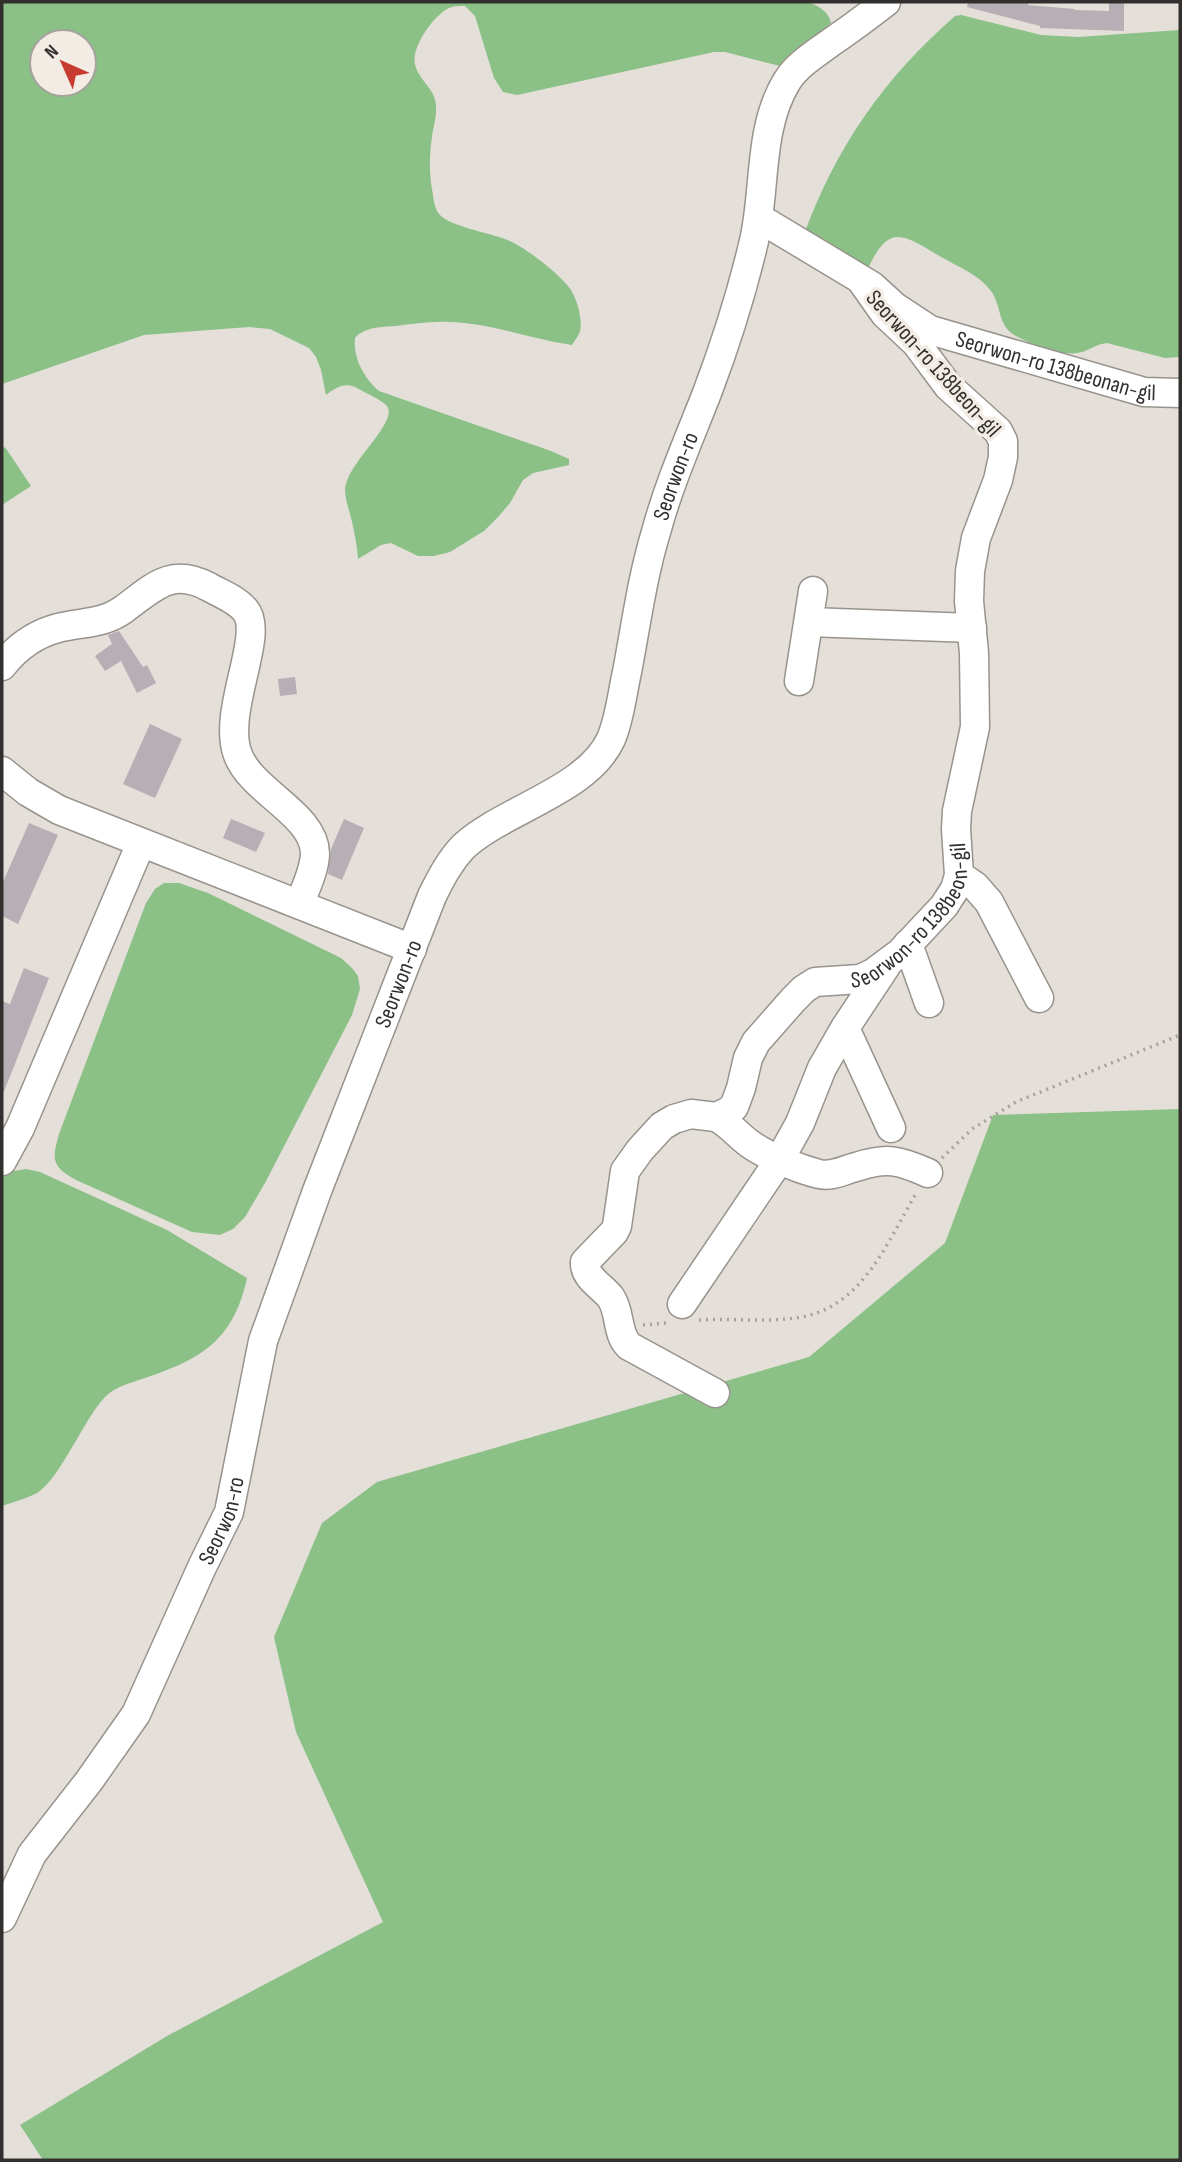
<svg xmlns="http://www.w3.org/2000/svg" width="1182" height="2162" font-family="'Sofia Sans Condensed',sans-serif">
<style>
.green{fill:#8bc087;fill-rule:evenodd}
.building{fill:#b6afb6}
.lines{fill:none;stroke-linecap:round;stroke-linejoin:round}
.minor-casing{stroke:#98938c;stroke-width:31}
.path{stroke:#a5a19c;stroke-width:3.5;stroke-dasharray:2 5;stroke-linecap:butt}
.minor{stroke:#fff;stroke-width:28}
.labels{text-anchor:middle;stroke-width:7;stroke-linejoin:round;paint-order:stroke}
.street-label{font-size:23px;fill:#32302e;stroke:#f2ece5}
</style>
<rect width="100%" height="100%" fill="#e4dfd8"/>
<path class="green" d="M2,2H808C819,6 829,12 831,23L780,66L725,52H714L517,95L503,92L494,78L475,16L465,6C460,6 454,6 449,8C434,15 411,47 415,64C418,80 436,89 436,106C437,116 433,128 432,137C429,157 429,176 433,195C434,202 435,210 440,215C450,226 489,233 505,239C523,245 560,274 571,290C577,299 583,321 580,331C579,336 574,341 572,345C531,339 491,323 449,322C431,321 413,324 395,326C382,327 364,327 355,338C353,358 364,378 379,391L551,451L569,459V465L533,473L523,480L510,503L499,516L484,531L450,552L434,556H418L391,543L381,545L358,559C357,547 355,534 352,522C350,512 345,500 345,490C346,463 399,423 387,406C384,401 362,391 355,387C344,382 335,388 326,395L321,370L316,357L309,348L270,329L249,327L144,335L2,384ZM84,42V84H42V42Z
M961,15L1041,35L1078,37L1180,30V357L1165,358L1107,343C1096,344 1087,352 1077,353C1062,356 1029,344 1016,336C997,326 1002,306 991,291C978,274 960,268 943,258C903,235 889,220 866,273L803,237C836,147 883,79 955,16Z
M5,447L31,486L2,505V449Z
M164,883H179L208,893L341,958L352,968L358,976L360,989L352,1015L265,1183L245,1217L233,1229L220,1235L192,1232L76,1180C51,1166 52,1160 59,1134L146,903L155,889Z
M1180,1109V2160H43L20,2125L167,2036L383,1922L296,1732L274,1637L322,1523L377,1482L809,1357L945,1243L993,1115Z
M26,1169L40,1172L167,1230L247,1278C234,1338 204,1358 148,1377C134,1382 115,1386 105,1397C84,1419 60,1479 37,1493C26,1499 13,1502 2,1506V1173Z"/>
<path class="building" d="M968,2H1029L1028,5L1075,9L1074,10L1109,11V2H1124V31L1040,28V26L967,7Z
M119,631L143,667L147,665L156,683L137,693L121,661L105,671L95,656L112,644L108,635Z
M295,677L297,694L280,696L278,679Z
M150,724L182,739L155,798L123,784Z
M231,819L265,833L256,852L223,838Z
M344,819L364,828L342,880L328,874L331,849Z
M29,823L58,835L18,924L2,916V884Z
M24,968L49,978L3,1094L2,1001L10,1004Z"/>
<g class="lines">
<g class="minor-casing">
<g id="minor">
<path id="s1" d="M759,218L872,286L895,307L930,330L1144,392L1180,393"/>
<path d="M809,622L972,628"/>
<path d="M2,666C17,647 35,634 58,628C82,622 104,624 124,609C154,587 171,567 209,587C221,594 236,599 245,610C266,634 221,712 238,755C252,792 314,814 315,853C315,870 305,888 300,904"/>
<path d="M799,681L813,591"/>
<path d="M2,771L28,792L59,810L412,949"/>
<path d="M959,875L975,886L989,902L1039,998"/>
<path d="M908,944L929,1003"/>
<path d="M845,1028L891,1128"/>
<path d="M716,1117C730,1124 737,1135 750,1144C767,1156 799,1169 819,1174C832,1177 844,1170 856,1167C887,1157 899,1160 928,1173"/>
<path d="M2,1161L20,1128L141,843"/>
<path d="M682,1304L780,1159L800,1123L822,1068L845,1028L886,966"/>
<path id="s2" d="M715,1393L629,1346C616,1333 621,1313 611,1298C602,1286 584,1278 585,1262L614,1232L617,1226L625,1171L640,1150L662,1126L674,1119L691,1114L716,1117L727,1112L734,1107L741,1088L748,1058L756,1042L793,1000L804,989L815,982L860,979L873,973L900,953L944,906L955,889L959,875L956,829L957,811L975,727L974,653L969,601L970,571L976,538L998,480L1003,457V441L998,431L948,386L916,343L885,314L861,280"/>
<path id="s3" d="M2,1918L32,1854L89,1781L136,1714L202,1567L229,1512L263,1341L317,1191L432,896C441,878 449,862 463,847C504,809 587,791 611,739C620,718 622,694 627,672C636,625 642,578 656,532C669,484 689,439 707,393C726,343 742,292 754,241C766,189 758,128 787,81C797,65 815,54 830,43C849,30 868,16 886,2"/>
</g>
</g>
<path class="path" d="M942,1158L972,1129L1016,1102L1180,1035
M699,1320C733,1318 768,1323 801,1317C863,1307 888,1240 917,1192
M643,1325L667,1323"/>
<use href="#minor" class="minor"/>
</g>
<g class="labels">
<g class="street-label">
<text transform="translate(934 363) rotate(48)" y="8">Seorwon-ro 138beon-gil</text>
<text dy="8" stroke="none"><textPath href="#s1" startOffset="336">Seorwon-ro 138beonan-gil</textPath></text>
<text dy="8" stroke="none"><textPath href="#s3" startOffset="1633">Seorwon-ro</textPath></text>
<text dy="8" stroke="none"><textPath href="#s2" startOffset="719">Seorwon-ro 138beon-gil</textPath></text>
<text dy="8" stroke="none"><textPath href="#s3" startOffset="1024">Seorwon-ro</textPath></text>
<text dy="8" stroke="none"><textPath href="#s3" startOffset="457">Seorwon-ro</textPath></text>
</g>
</g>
<rect width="1182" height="2162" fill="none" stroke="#32302e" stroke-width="7"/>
<g transform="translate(63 63) rotate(315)"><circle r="33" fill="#f2ece5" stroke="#a5a19c" stroke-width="2"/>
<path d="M0-5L12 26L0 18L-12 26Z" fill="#c83b31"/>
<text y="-10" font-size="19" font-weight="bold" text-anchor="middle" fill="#32302e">N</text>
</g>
</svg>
